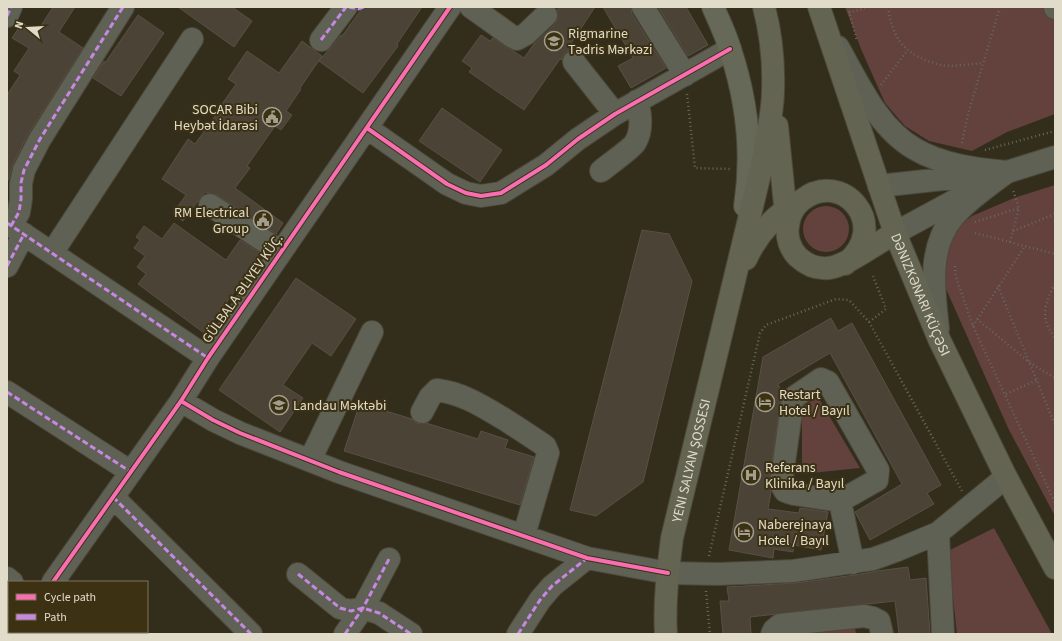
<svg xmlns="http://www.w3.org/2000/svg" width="1062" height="641" font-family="'Source Sans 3',sans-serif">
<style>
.green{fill:#63413d}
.building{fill:#4c4337;stroke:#585044}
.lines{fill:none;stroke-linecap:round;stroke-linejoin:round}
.minor-casing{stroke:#4d483a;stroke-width:24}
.major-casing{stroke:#4d483a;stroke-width:24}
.highway-casing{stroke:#4d483a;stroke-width:24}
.path{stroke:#68685c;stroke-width:2.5;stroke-dasharray:1 3;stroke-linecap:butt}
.minor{stroke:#5e6154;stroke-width:22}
.major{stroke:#666858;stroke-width:22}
.highway{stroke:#636452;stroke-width:22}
.quiet{stroke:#c787e3;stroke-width:3;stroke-dasharray:6 3;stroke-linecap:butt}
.cycleway-casing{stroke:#3c3113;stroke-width:6}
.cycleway{stroke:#f96db3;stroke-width:4}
.labels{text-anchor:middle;stroke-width:4;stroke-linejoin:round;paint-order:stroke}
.poi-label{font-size:14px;fill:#e1dbca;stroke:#3c3113;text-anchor:start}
.street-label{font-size:14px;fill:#e1dbca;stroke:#3c3113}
</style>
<rect width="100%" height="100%" fill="#332d1c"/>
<path class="green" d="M845,7H1055V114L1007,132L972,151L929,141L905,126L885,103L861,49Z
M1055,185V516L1009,430L946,289L942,267L948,241L958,226L972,216L1014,198Z
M803 229a23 23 0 1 1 46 0a23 23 0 1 1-46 0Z
M818,397L860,468L802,474V407Z
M994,528L1052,634H957L948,551Z
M855,628L856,634H799Z"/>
<path class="building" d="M53,7H75L59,32L83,48L29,133L13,164L9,178L7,182V95L20,75L14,71L29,48L12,38L22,23L37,32Z
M178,7H232L252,21L234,47Z
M363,7H422L397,44L398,46L363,93L319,61L341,35L342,36Z
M559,7H595L570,45L576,49L566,52L562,60L560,59L524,110L469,72L472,68L462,61L481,35L490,41L493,38L524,58L534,44L555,24L558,18L557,10Z
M603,7H631L632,14L666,68L631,88L618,66L633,58Z
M658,7H686L708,45L688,56Z
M138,15L164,33L121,96L93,78L104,61L105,63Z
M302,41L322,56L300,88L301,89L286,111L292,115L281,130L275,126L247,166L250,168L235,188L283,223L276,234L217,195L205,192L183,221L173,213L186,195L162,179L188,139L195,144L216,115L215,114L236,84L228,79L247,51L279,73Z
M442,108L502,150L480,182L419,141Z
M174,223L226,260L240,240L262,254L204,333L138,284L146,274L137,267L145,256L134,248L140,240L136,237L144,226L162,239Z
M642,230L669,234L692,281L643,482L596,516L570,510Z
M296,278L356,319L331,356L312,343L283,385L303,398L280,432L219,390Z
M831,318L838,331L852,323L941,485L927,493L934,504L870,540L855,512L902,484L830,353L778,384L782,392L769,482L771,492L768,509L799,513L800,508L828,512L821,550L794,545L793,552L774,549L773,558L729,550L763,357Z
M360,403L412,419L416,423L422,424L426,423L478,439L481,431L508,440L505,448L534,457L520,505L344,451Z
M908,567L910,580L926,578L930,634H899L895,601L750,617L751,634H723L720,601H729L727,587L795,583L855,575L877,571Z"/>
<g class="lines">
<g class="minor-casing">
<path id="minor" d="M471,7L513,37L517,39L526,34L546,15
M643,7L685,75
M1055,7V8
M7,16L11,7
M321,40L346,7
M838,47C858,82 878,128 915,149C942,165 976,169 1007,172
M574,62L615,114
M367,128L447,184L466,193L481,196L501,193L546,165L578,139L615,114L730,49
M601,171C608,165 631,149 635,143C643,130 641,115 637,101
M879,186L1007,172L1055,157
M210,205L281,252
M7,223L208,358
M11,226L19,212L21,199V183L24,170L40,139L123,7
M895,233L967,194
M52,253L192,39
M7,266L24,234
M938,329C934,292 927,249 953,217C968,200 988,186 1007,172
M821,379L828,382L878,470L877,480L840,501L794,494L785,491L781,484L793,398Z
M7,392L131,472
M181,401L213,420L240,433L339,472L587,558L668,573L717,574L793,571L873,559L895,551L938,533L1006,477
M422,412L430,397L437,390C462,393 482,406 504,419C518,428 532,437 545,446L548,453L524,535
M310,460L372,332
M113,497L251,634
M840,501L853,563
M938,533L943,634
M298,574L340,608L351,611L363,608L379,613L411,634
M7,578L12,582
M53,582L181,401L208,358L450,7
M17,634L18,632
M69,634L72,632
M345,634L363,608L389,559
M518,634L540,600L552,586L587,558
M772,634L774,630L780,625L864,616L873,618L879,621L882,634"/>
</g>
<g class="major-casing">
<path id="major" d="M713,7C719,21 726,35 730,49C747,100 753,154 745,206"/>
</g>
<g class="highway-casing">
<g id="highway">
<path id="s1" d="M819,7L895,233L939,339L1006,477L1055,568"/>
<path d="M777,126L787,225"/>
<path d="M746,259C757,235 773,217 795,203"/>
<path d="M845,264C893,226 842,168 802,200C794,206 789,216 788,226C786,237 790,249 798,257C821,278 841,266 864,252C874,246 885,239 895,233"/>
<path id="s2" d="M666,634C664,602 668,570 672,538L764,157C767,135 773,112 773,90C774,62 771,34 764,7"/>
</g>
</g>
<path class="path" d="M848,7L857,41
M888,7C892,35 901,51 928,61C932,62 936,64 940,65C954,67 969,64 983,63
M849,13L869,7
M881,85L907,51
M687,94L695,168L730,169
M962,143L968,114L1000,7
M985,150L1055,131
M975,222L1019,208
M1013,231L1055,214
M975,233L1055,254
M1010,242L1019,208L1013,190
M955,266V274L973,326L1055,503
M1055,284C1048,296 1042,310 1047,324C1048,328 1052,333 1055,338
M998,286L1055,425
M977,319L1029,362L1055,378
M869,322L886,309L873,276
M973,326L1025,246
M1006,394L1037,380
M709,556L760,333L766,325L836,299L849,300L869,322L962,491
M706,591L710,634"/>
<use href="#minor" class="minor"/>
<use href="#major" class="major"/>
<use href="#highway" class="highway"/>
<path class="quiet" d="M349,7L358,9L364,7
M7,16L11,7
M321,40L346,7
M7,223L208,358
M11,226L19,212L21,199V183L24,170L40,139L123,7
M7,266L24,234
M7,392L131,472
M113,497L251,634
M298,574L340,608L351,611L363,608L379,613L411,634
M345,634L363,608L389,559
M518,634L540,600L552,586L587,558"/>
<g class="cycleway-casing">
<path id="cycleway" d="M367,128L447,184L466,193L481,196L501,193L546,165L578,139L615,114L730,49
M181,401L213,420L240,433L339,472L587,558L668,573
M53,582L181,401L208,358L450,7"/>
</g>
<use href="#cycleway" class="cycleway"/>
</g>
<defs>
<g id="university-ring" transform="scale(1)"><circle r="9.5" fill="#3c3113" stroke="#a49e8d" stroke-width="1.5"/><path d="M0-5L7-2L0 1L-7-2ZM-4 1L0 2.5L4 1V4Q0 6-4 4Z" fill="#a49e8d"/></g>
<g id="civic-ring" transform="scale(1)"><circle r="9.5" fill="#3c3113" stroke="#a49e8d" stroke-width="1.5"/><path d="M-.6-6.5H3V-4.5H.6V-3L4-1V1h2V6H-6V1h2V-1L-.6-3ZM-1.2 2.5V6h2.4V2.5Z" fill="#a49e8d"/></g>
<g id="hotel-ring" transform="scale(1)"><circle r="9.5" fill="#3c3113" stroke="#a49e8d" stroke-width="1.5"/><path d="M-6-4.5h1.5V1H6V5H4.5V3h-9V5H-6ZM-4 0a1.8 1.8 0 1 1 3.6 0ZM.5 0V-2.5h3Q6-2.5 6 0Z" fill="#a49e8d"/></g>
<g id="school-ring" transform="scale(1)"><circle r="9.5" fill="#3c3113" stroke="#a49e8d" stroke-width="1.5"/><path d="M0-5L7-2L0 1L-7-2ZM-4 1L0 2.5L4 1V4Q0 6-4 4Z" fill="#a49e8d"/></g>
<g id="hospital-ring" transform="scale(1)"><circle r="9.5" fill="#3c3113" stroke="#a49e8d" stroke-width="1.5"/><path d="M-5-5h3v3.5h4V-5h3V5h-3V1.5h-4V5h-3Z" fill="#a49e8d"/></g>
</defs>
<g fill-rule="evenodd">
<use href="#university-ring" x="554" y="41"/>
<use href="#civic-ring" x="272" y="117"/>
<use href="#civic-ring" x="263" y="220"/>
<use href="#hotel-ring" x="765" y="402"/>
<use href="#school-ring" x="279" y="405"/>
<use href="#hospital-ring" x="751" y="475"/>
<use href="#hotel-ring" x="744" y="532"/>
</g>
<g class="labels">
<g class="poi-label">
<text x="568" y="38">Rigmarine<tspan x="568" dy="16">Tədris Mərkəzi</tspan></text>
<text x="258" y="114" text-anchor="end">SOCAR Bibi<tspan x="258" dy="16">Heybət İdarəsi</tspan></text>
<text x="249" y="217" text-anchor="end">RM Electrical<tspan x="249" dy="16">Group</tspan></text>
<text x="779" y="399">Restart<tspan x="779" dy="16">Hotel / Bayıl</tspan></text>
<text x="293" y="410">Landau Məktəbi</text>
<text x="765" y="472">Referans<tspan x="765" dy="16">Klinika / Bayıl</tspan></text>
<text x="758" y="529">Naberejnaya<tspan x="758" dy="16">Hotel / Bayıl</tspan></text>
</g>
<g class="street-label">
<text transform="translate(242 288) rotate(-55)" y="5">GÜLBALA ƏLIYEV KÜÇ.</text>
<text dy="5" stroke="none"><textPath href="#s1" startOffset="305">DƏNIZKƏNARI KÜÇƏSI</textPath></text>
<text dy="5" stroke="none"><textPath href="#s2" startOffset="176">YENI SALYAN ŞOSSESI</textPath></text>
</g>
</g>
<rect width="1062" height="641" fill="none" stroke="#e1dbca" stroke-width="16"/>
<rect x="8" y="581" width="140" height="52" fill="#3c3113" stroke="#7e755c"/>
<rect x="16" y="594" width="20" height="6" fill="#f96db3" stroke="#7e755c"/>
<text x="44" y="601" font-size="12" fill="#e1dbca">Cycle path</text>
<rect x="16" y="614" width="20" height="6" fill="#c787e3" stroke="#7e755c"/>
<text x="44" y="621" font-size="12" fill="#e1dbca">Path</text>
<g transform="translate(28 28) rotate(288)" stroke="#3c3113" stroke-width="3" paint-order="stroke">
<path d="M0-3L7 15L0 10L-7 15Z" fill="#e1dbca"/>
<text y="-6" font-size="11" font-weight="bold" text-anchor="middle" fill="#e1dbca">N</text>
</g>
</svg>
